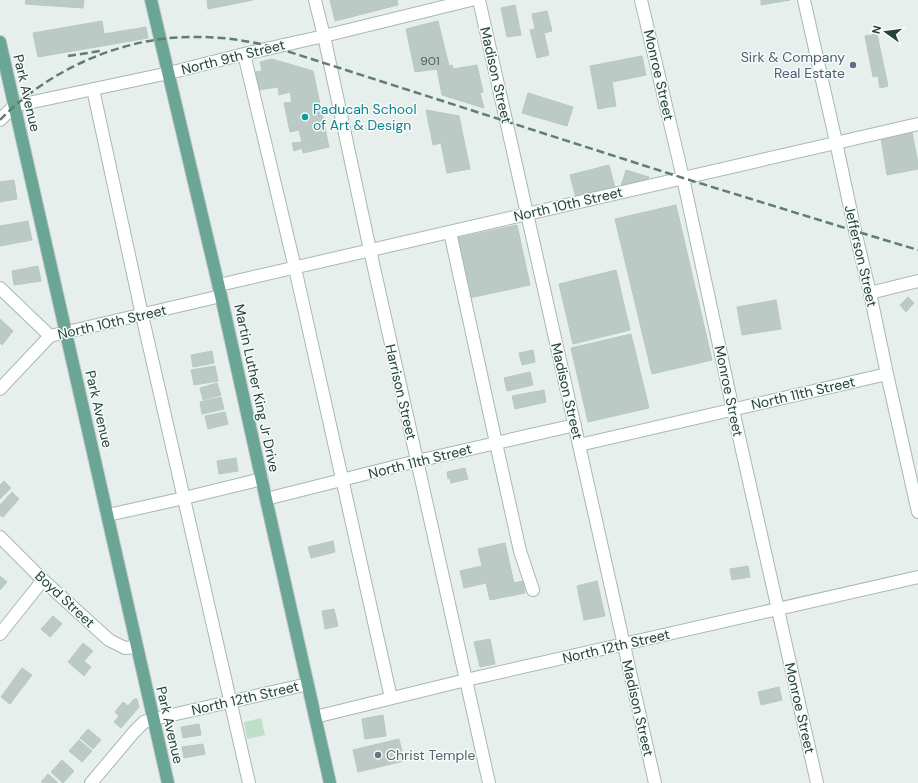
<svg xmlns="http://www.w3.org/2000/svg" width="918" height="783" font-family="'DM Sans',sans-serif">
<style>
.green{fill:#bfe0c8}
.building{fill:#bbcac4;stroke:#b8c9c2}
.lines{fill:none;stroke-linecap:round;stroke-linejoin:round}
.minor-casing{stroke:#a8b8b2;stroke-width:14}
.major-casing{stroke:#c2cac8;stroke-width:14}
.minor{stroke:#fff;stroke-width:12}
.major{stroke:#6aa596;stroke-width:12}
.rail{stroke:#5f7d75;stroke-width:2.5;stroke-dasharray:8 4;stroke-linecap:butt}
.service-dot{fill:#5c6f8a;stroke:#f7fbf9;stroke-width:1.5}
.culture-dot{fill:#0f9aa8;stroke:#f7fbf9;stroke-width:1.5}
.worship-dot{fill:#6b7280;stroke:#f7fbf9;stroke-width:1.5}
.labels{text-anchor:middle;stroke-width:3;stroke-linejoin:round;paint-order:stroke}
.number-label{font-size:12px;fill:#4a645c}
.street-label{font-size:14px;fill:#24423a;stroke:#f7fbf9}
.service-label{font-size:14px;fill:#4e5e75;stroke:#f7fbf9;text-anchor:end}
.culture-label{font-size:14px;fill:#0d838f;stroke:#f7fbf9;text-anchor:start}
.worship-label{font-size:14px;fill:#5b616d;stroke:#f7fbf9;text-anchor:start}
</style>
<rect width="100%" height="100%" fill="#e6efeb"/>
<path class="green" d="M261,718L265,735L247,739L244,722Z"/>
<path class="building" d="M26,0H84L83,8L25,4Z
M207,0H253L208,9Z
M330,0H397L398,5L335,21Z
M761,0H790L761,5Z
M515,5L521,35L507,37L501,8Z
M547,11L552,31L544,33L549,55L537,58L530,30L535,29L532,14Z
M102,21L104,34L146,27L148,38L38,57L33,33Z
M438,21L449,66L452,65L453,69L477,65L483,92L480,93L484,108L442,95L437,69L415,72L406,29Z
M877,34L888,86L880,88L878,76L873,77L865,36Z
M642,56L646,75L612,82L616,106L598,109L590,66Z
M272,59L313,71L329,147L303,153L302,148L294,151L292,143L302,142L299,130L290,132L284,103L292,102L290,92L279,95L278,87L259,90L255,72L262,71L260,62Z
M528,93L573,107L567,126L522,113Z
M426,110L459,116L470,169L447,173L441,143L433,145Z
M912,132L918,164V169L887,175L881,138Z
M609,165L615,188L576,198L570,175Z
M626,170L649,177L647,183L620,189Z
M14,180L17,199L0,202V182Z
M676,205L712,360L652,374L615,219Z
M28,221L32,240L0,246V226Z
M517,225L530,285L469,298L457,238Z
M38,266L41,281L14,285L12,271Z
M616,270L630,330L573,344L559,284Z
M908,297L914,303L906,312L900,305Z
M776,300L781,329L742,335L737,307Z
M0,319L13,331L2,345L0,343Z
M631,334L649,408L588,422L571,348Z
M533,350L535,362L522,365L519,353Z
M212,351L214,363L193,367L191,355Z
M215,366L218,381L194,385L191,370Z
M530,372L533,385L507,391L504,378Z
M217,383L221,395L203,400L200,388Z
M544,390L546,402L515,409L512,396Z
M221,397L224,409L202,414L200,402Z
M225,412L228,424L208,429L205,416Z
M236,458L238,471L219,474L217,461Z
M465,468L468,479L451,483L450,478L448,479L447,472Z
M4,481L11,488L0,499V485Z
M12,492L19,499L3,517L0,515V505Z
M333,541L335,552L311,558L308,547Z
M505,543L514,583L523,581L525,593L490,600L486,583L464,588L460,571L482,566L478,549Z
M748,566L750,577L732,580L730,569Z
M0,576L7,582L0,590Z
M597,581L605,616L584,620L577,586Z
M334,609L338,626L325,629L322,611Z
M53,616L62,624L50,637L41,629Z
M490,639L495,664L480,667L474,642Z
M83,643L93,651L84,661L91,667L84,676L68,662Z
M22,668L32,675L10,704L1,697Z
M779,687L782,700L761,705L758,692Z
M134,699H137L139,707L121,728L114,722L119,716L115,712L123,702L128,706Z
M383,715L386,736L365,739L362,719Z
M199,724L201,735L183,738L181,727Z
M88,729L101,740L93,749L80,738Z
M399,739L404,761L358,772L353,750Z
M79,740L92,751L82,762L69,751Z
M203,744L205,754L184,758L182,747Z
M62,760L74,771L63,783L51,772Z
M48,774L58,783L41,782Z"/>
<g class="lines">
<g class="minor-casing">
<path id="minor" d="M315,0L324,36L370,250L489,783
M479,0L655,783
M641,0L683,178L733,410L817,783
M804,0L836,142L855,231L870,293L887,374L918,512
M244,54L295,268L391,698
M93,89L142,315L249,783
M0,120L14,106L169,73L244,54L324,36L471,0
M450,232L496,443L520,551L533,590
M219,285L918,124
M0,288L50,336
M870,293L918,281
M0,389L50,336L221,296
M579,445L887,374
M266,499L417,461L575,425
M108,515L184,498L262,479
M0,537L43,580L109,640L125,648L137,647
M0,634L43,580
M315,717L466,680L918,577
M91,783L134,732L144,722L154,719L308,684"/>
</g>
<g class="major-casing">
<path id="major" d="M151,0L221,296L266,499L330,783
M0,42L168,783"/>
</g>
<use href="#minor" class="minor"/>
<use href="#major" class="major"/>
<path class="rail" d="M68,56L100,51
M0,120C50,68 127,35 199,37C225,37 249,41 274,47L683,178L855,231L918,250"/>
</g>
<circle class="service-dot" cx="853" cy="65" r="4"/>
<circle class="culture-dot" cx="305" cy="117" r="4"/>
<circle class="worship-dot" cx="378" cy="755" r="4"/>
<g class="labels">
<g class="number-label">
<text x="430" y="65">901</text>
</g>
<g class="street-label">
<text transform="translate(233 57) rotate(-14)" y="5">North 9th Street</text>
<text transform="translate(496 75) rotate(77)" y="5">Madison Street</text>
<text transform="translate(659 75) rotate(77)" y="5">Monroe Street</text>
<text transform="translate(27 93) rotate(77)" y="5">Park Avenue</text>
<text transform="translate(568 204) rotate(-13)" y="5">North 10th Street</text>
<text transform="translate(861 256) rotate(77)" y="5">Jefferson Street</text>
<text transform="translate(112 322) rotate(-13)" y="5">North 10th Street</text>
<text transform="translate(257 388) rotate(78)" y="5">Martin Luther King Jr Drive</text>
<text transform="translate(567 391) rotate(77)" y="5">Madison Street</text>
<text transform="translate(729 391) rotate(78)" y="5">Monroe Street</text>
<text transform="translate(401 392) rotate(77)" y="5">Harrison Street</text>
<text transform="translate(803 393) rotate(-13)" y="5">North 11th Street</text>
<text transform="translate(99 409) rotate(77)" y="5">Park Avenue</text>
<text transform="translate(420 461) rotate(-14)" y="5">North 11th Street</text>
<text transform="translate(65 599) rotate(43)" y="5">Boyd Street</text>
<text transform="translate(616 646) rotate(-13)" y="5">North 12th Street</text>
<text transform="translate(245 698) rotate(-13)" y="5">North 12th Street</text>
<text transform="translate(638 708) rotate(77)" y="5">Madison Street</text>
<text transform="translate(800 708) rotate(77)" y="5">Monroe Street</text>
<text transform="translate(170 725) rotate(77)" y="5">Park Avenue</text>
</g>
<g class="service-label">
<text x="845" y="62">Sirk &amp; Company<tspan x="845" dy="16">Real Estate</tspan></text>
</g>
<g class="culture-label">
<text x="313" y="114">Paducah School<tspan x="313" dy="16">of Art &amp; Design</tspan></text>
</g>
<g class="worship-label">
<text x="386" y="760">Christ Temple</text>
</g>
</g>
<g transform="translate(886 32) rotate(284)" stroke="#f7fbf9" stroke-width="3" paint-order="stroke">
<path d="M0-3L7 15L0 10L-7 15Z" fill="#24423a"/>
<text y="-6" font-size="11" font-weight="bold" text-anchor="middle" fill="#24423a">N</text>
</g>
</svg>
